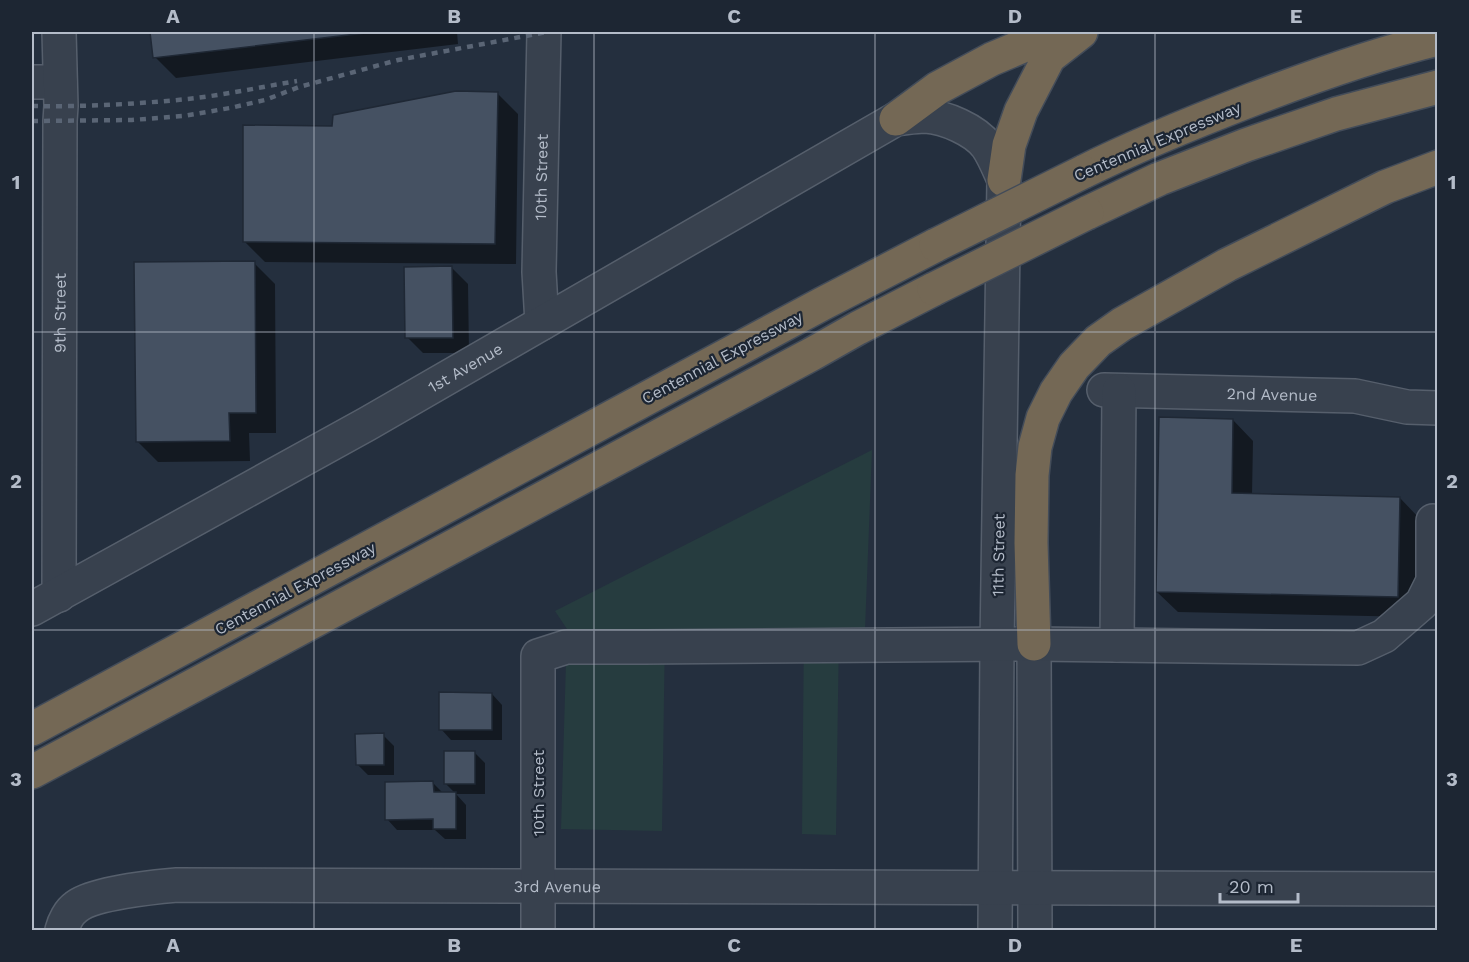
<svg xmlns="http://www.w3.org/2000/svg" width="1469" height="962" font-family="'Work Sans',sans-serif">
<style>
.green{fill:#263c3f}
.shadow{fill:#0007}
.building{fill:#455162;stroke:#1f2835;stroke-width:1.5}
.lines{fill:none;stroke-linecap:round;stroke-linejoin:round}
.minor-casing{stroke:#565f6c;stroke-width:36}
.highway-casing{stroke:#434c59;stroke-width:36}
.minor{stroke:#38414e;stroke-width:33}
.highway{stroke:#746855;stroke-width:33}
.rail{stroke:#5a6575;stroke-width:4.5;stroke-dasharray:6 6;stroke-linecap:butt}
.highway-bridge-casing{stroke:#434c59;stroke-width:36;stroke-linecap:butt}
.highway-bridge{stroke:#746855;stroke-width:33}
.grid{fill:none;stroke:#b4bcc9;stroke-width:1.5;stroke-opacity:0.55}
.labels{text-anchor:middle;stroke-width:4.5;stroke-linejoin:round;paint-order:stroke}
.street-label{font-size:16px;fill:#b4bcc9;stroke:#1d2633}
.neatline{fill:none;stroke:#b4bcc9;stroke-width:2}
.grid-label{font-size:20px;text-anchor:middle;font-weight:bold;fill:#b4bcc9}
</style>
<rect width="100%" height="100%" fill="#242f3e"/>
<path class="green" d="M872,450L865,630L839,631L836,835L802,834L804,628L665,631L662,831L561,829L567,629L555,611Z"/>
<path class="shadow" d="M152,32H457L458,44L176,78L155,57Z
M497,93L518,114L516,264L265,262L245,242Z
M254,263L275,284L276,433H249L250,461L158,462L137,441Z
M452,268L468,284L469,353H423L407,337Z
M1233,420L1253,441L1252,495L1400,498L1420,519L1418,617L1178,612L1157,592Z
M492,694L502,705V740H451L441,729Z
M383,735L394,746V775H368L357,764Z
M474,752L485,763V794H456L466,805V839H445L435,830H397L387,819L433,783L444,794H456L446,784Z"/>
<path class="building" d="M150,32H374L153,58Z
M456,91L498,92L495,244L243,242V125L332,126L333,115Z
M255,261L256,413H229L230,441L136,442L134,262Z
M452,266L453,338H405L404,267Z
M1159,417L1233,419L1232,493L1400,497L1398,597L1156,592Z
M439,692L492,693V730H439Z
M384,733V765H356L355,734Z
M444,751H475V784H444Z
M433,781L434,792H456V829H433V819L385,820V782Z"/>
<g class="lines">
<g class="minor-casing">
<g id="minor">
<path d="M32,82H60"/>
<path id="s1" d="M542,323L539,272L544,32"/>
<path id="s2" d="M1104,390L1355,396L1407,407L1438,408"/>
<path id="s3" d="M59,595L60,121L61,106L59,32"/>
<path id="s4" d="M32,609L367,424L896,119C906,118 915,116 925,116C945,117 975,130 987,146C994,156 999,169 1004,180L997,645L995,930"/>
<path d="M1034,644L1035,930"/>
<path d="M1117,645L1119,391"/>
<path id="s5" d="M62,930C64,922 69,912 76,907C93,893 154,887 177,885L1438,889"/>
<path d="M538,930V656L566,647H644L1034,644L1358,648L1384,636L1422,603L1433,581V521"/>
</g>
</g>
<g class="highway-casing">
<path id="highway" d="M896,119L938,88L992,59L1056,32
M1083,172C1137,145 1194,122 1251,100C1311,77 1375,54 1438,39
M1004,180L1009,145L1021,111L1049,57L1081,32
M1087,213L1159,179L1246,145L1336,114L1438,87
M1034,644L1031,543L1032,475L1035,447L1043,418L1056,392L1074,366L1098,341L1122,324L1227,265L1385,187L1438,167
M32,729L822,304L936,245
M32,772L812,354L858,328L934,289"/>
</g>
<use href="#minor" class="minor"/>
<use href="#highway" class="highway"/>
<path class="rail" d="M32,106C84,107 136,104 188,99C224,95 261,87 297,81
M32,121L132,120L183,116L230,108L265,100L299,87L398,60L547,32"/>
<g class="highway-bridge-casing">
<path id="highway-bridge" d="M936,245L1083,172
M934,289L1087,213"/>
</g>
<use href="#highway-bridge" class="highway-bridge"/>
</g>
<path class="grid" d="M314,32V930M594,32V930M875,32V930M1155,32V930M32,332H1438M32,630H1438"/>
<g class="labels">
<g class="street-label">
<text transform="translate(1157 141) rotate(-23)" y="6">Centennial Expressway</text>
<text dy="6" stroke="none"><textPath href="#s1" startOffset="146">10th Street</textPath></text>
<text dy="6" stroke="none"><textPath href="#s3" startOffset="282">9th Street</textPath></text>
<text transform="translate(722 357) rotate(-28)" y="6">Centennial Expressway</text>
<text dy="6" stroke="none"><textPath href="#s4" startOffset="496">1st Avenue</textPath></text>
<text dy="6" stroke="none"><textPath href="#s2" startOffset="168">2nd Avenue</textPath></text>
<text transform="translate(998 555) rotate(-89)" y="6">11th Street</text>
<text transform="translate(295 588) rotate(-28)" y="6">Centennial Expressway</text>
<text transform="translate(538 793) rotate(-90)" y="6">10th Street</text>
<text dy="6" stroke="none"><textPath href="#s5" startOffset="512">3rd Avenue</textPath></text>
</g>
</g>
<rect width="1469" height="962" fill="none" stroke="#1d2633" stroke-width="66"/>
<path d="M1220 893v9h78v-9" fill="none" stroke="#b4bcc9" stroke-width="3"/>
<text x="1229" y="893" font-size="18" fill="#b4bcc9" stroke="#1d2633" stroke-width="4.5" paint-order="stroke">20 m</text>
<rect x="33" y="33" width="1403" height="896" class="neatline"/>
<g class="grid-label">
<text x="173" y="23">A</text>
<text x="454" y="23">B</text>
<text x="734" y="23">C</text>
<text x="1015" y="23">D</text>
<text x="1296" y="23">E</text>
<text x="16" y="189">1</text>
<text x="1452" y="189">1</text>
<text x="16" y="488">2</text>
<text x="1452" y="488">2</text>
<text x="16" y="786">3</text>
<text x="1452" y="786">3</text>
<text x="173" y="952">A</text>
<text x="454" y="952">B</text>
<text x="734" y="952">C</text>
<text x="1015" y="952">D</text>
<text x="1296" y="952">E</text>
</g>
</svg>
